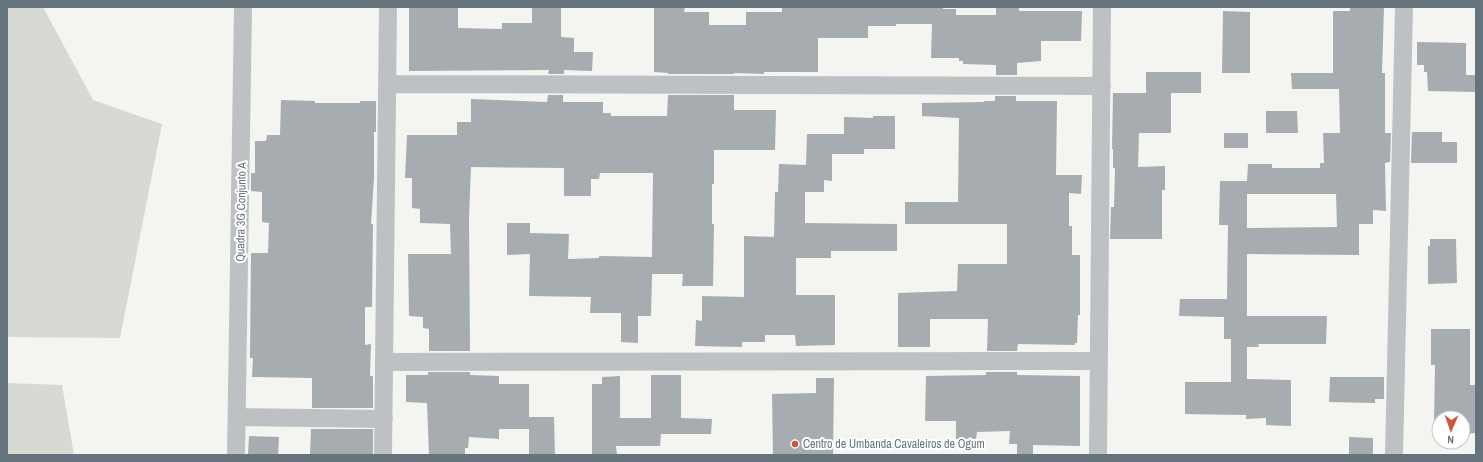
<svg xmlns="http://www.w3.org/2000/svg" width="1483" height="462" font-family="'Archivo Narrow',sans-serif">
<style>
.green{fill:#d6dad2}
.building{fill:#a6acb0;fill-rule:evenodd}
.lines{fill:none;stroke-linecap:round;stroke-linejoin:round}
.street{stroke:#bdc1c4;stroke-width:18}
.poi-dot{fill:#cf5736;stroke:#fff;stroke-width:1.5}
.labels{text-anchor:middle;stroke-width:4;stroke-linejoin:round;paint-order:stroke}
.street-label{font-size:12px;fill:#66747e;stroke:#fff}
.poi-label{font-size:12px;fill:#66747e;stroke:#fff;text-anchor:start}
</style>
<rect width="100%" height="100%" fill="#f4f4f1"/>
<path class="green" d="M7,7H43L93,100L162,124L120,338L7,337Z
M7,383L62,385L74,455H7Z"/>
<path class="building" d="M409,7H458V28L502,29V23H532V7H561V37L574,38V52H593L592,71L564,70V74H548L549,70L409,71Z
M654,7H685L684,12H709V25H746V12H782V7H943V9H956V15H996V7H1019V11H1082L1081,41H1041V61L1017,63V75H996V65L963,64V61H959V58H931L932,24H896V26H868V38H818V72H764V74L734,73V74H668V73L654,72Z
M1350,7H1384L1382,73H1385V133H1391L1390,162L1385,163L1386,211L1373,210V224H1359V255L1247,254V316H1327L1326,344H1258L1259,347H1247V379L1291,380V426L1266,425V418L1246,419V415L1185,414V382H1231V339H1224V317L1179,316L1180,299H1227L1228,225H1219L1220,181H1247L1248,164H1272V168H1320V163H1324L1323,133H1340L1339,89H1292L1291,73H1333V11H1350ZM1247,194H1336L1337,227L1247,228Z
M1223,11L1250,12V73H1222Z
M1417,42L1466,43V75H1476V92L1428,91L1427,72H1424V65H1417Z
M1146,72H1201V93H1171V133H1139L1138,167L1165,166V190H1162V239H1110L1111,207H1114L1115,168H1113V149H1112L1113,93H1146Z
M548,95H563V102H603V113H611V116H667L668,95H734V110H776L775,150H714V184H712V224H714L713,286H682L683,274H652L651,316H638V343L621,342V313H590L591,297L529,296L530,254L507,255V223H530V233L569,234L568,259L599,258V256L652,257L653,173H600L599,179H591V196H564V168L471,167L469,218L470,351H429V329L423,328V317L409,316L408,254H451L450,224L420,223V209L412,208V178H405L407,135H457V122H471V99L547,102Z
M995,96H1016V101H1057L1056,175H1082L1081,194L1069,193V226H1072V255H1080V315H1078L1077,343H1075V345L1018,344L1017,351H987L988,319H930V347H898V293L957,291L958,264H1007V224H905V202H958L959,118L922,116V103L984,102V101H995Z
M281,100L315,101V103H360V101H376V132H374V178L371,224H373L372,307H365V345L371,344L370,376H373V408H312V378L252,377L253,358H250L251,253H268L269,223L262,222V192L251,191V173H255V141H266L267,135H280Z
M1266,111H1297L1298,133H1266Z
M873,116H895V149H864V154H832V181L824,180V192H805V223L897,224V251H831V258H796V295H835V345L796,346L795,335H765V342H742V347L695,346L696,320L702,321V296L744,297V236L774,237L775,192H778L779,164L806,165L807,134H844V117L873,118Z
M1412,132H1442V142H1457V163H1411Z
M1224,133H1248V148H1224Z
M1430,239H1456L1457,283L1428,284V246H1430Z
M1431,329H1470V385H1476V433L1463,434V418H1439V434H1436V422H1434L1435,365H1431Z
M428,372H470V375L499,376V384H529V417H554L555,455H529V429H499V439L469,437L468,448H465V455H429L427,403L406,402V375H428Z
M986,372H1017V375L1080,376V446L1033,445V455H1017V444H1009L1010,431L977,432L976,439H956V421H925L926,376L986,375Z
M651,375H681V418L712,419L711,434H661L660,446H616L617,455H592V384H602V377L620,376V418H651Z
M1330,377H1384V399H1375V403L1329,402Z
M816,378H834L833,455H773L772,394L816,393Z
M311,429H373V455H310Z
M249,436L279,437L278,455H248Z
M1349,437L1373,438V455H1349Z"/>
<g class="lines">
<path class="street" d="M387,84L1102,86
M384,362L1099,361
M237,417L384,419
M236,455L243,7
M383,455L388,7
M1098,455L1102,7
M1394,455L1404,7"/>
</g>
<circle class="poi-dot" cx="795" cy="444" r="4"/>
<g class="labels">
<g class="street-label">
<text transform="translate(241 212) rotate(-89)" y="4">Quadra 3G Conjunto A</text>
</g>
<g class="poi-label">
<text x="803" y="448">Centro de Umbanda Cavaleiros de Ogum</text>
</g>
</g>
<rect width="1483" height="462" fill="none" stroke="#66747e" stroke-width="16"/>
<g transform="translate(1451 430) rotate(182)"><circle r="19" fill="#ffffff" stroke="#c2c7cb"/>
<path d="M0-3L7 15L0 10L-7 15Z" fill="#cf5736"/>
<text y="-6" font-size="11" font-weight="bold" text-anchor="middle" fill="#66747e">N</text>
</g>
</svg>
